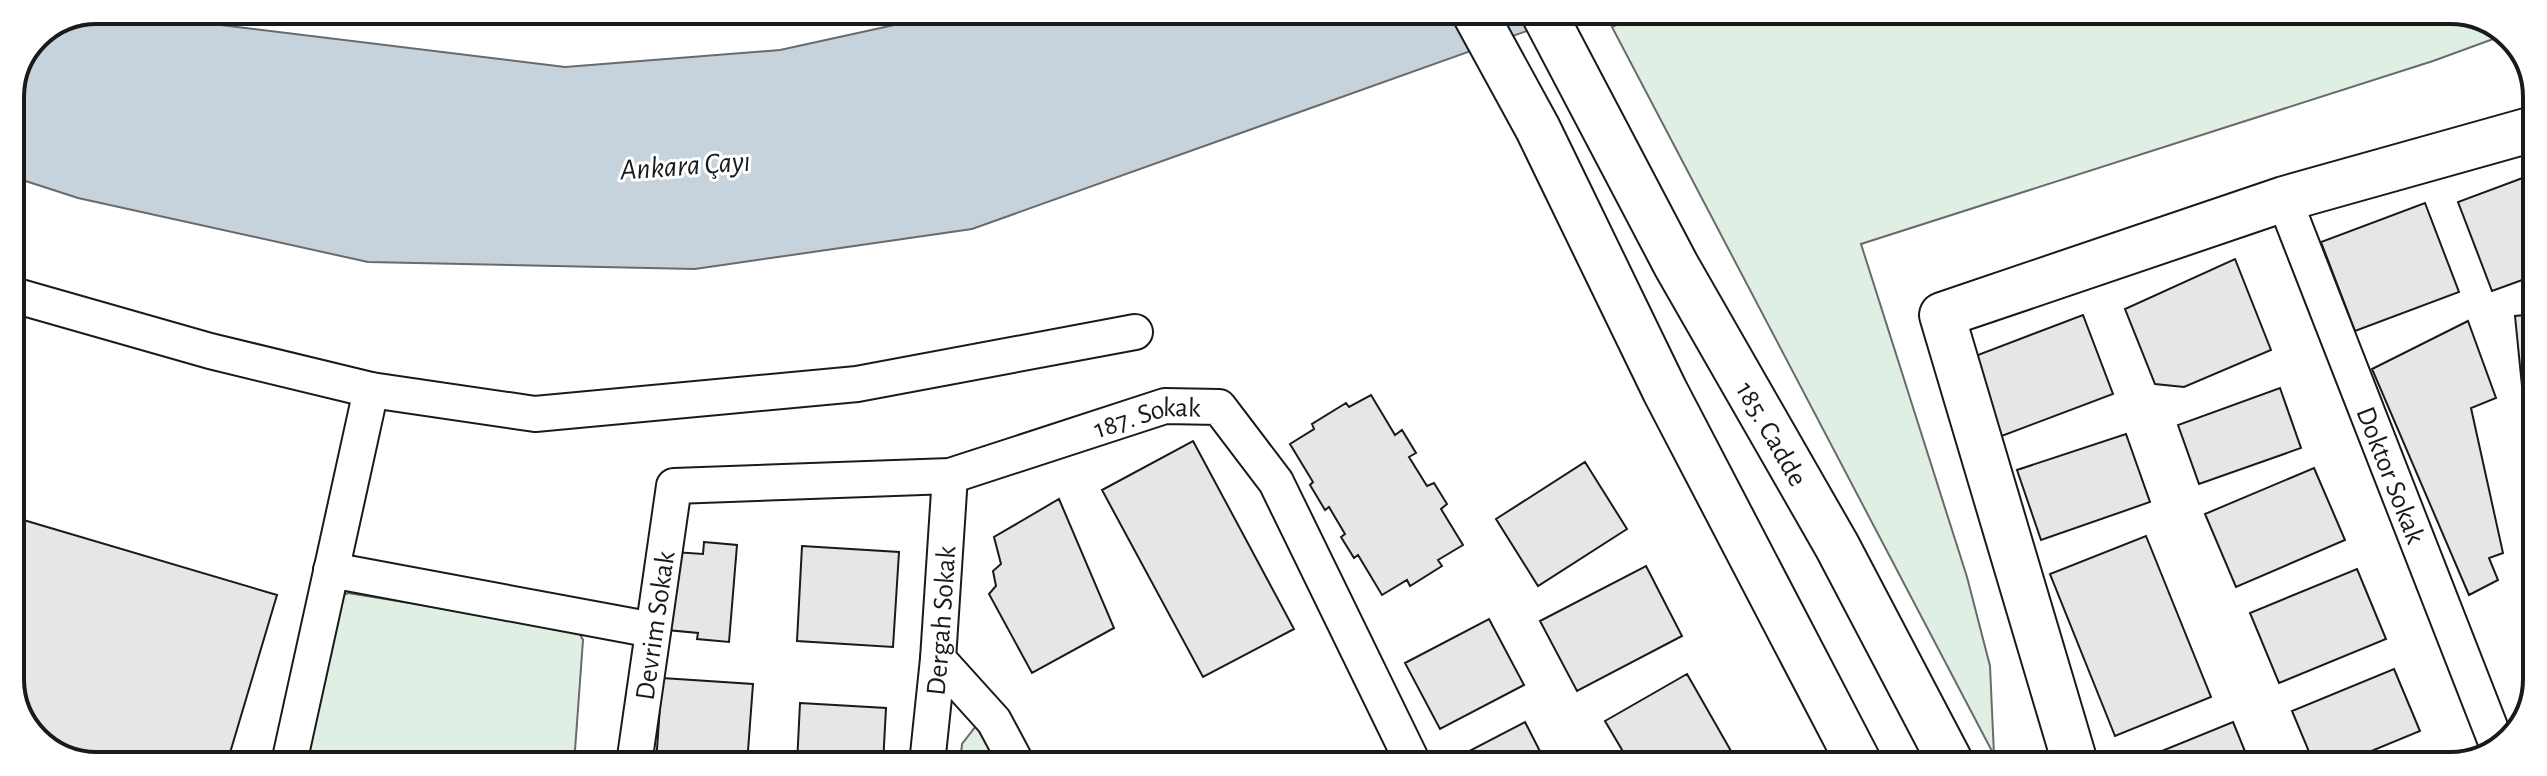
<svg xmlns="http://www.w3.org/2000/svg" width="2547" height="776" font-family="'Alegreya Sans',sans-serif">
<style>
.green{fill:#e0efe3;stroke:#6a6a6a;stroke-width:2}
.water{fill:#c6d2dc;stroke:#6a6a6a;stroke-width:2}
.building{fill:#e6e6e6;stroke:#1a1a1a;stroke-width:2}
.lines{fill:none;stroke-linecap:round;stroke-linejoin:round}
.minor-casing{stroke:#1a1a1a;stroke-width:38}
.tertiary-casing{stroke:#1a1a1a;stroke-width:48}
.minor{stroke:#fff;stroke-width:34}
.tertiary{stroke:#fff;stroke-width:44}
.labels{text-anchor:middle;stroke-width:6;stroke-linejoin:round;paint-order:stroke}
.street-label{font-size:28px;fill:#1a1a1a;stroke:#fff}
.water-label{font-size:30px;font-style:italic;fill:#1a1a1a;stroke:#fff}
.rim{fill:none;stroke:#1a1a1a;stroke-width:4}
</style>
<rect width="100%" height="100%" fill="#fff"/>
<path class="green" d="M1643,12L2473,13L2507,34L2433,61L1861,244L1967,577L1990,666L1994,755L1612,27Z
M348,593L573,629L580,634L583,640L574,764L306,763L341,596Z
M976,726L998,764H960L962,744Z"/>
<path class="water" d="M97,10H148L171,19L565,67L780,50L958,11L1580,12L972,229L695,269L368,262L78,198L10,176V96L36,35Z"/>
<path class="building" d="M2536,173V275L2492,291L2458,202Z
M2425,203L2459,292L2355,331L2321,242Z
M2235,259L2271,350L2184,387L2155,384L2125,309Z
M2536,314L2535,516L2515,316Z
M2083,315L2113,394L1999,437L1970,358Z
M2468,321L2496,398L2471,408L2503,553L2489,558L2498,580L2469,595L2372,369Z
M2280,388L2301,448L2199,484L2178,425Z
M1371,395L1395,435L1402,430L1416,453L1409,457L1427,486L1434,483L1447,504L1441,509L1463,545L1438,560L1442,566L1410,586L1407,580L1382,595L1358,555L1354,558L1341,537L1345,534L1329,507L1325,510L1310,485L1313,482L1290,444L1314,429L1312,424L1346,403L1349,407Z
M2126,434L2150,502L2041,540L2017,470Z
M1193,441L1294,629L1203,677L1102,490Z
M1585,462L1627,529L1538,586L1496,519Z
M2314,468L2345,540L2236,587L2205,514Z
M1059,499L1114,628L1032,673L989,594L996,586L993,571L1001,564L994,537Z
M10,516L277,595L227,763H74L28,732L10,685Z
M2146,536L2211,697L2115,736L2050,574Z
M704,542L737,545L729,642L697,639L698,633L667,630L674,552L703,554Z
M802,546L899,552L893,647L797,641Z
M1646,566L1682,636L1577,691L1540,621Z
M2357,569L2386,639L2279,683L2250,613Z
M1489,619L1524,685L1440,729L1405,663Z
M2394,669L2420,731L2335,766H2315L2292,711Z
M1687,674L1739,765H1631L1605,721Z
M662,678L753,684L747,764L656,763Z
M800,703L886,708L883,764H797Z
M1525,722L1547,765H1450L1448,762Z
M2233,722L2251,766H2130V764Z"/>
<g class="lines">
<g class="minor-casing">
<g id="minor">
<path id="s1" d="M2284,199L2499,750"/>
<path d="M10,294L210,351L371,390L535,414L857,384L1135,332"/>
<path d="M331,570L653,630"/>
<path d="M938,659L994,721L1017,764"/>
<path d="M289,763L371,390"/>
<path id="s2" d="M634,764L674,486L950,476L1165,406L1219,407L1276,482L1414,765"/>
<path id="s3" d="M927,764L938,659L950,476"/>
</g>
</g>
<g class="tertiary-casing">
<g id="tertiary">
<path d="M1474,12L1538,129L1665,391L1860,765"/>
<path id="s4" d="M1543,12L1676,265L1837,546L1952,765"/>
<path d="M2076,766L1942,315L2284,199L2537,128"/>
</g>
</g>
<use href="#minor" class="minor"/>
<use href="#tertiary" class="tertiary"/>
</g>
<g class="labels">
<g class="street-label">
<text dy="10" stroke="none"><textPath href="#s2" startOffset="764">187. Sokak</textPath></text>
<text dy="10" stroke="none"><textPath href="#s4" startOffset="480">185. Cadde</textPath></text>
<text dy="10" stroke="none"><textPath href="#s1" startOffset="296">Doktor Sokak</textPath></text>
<text dy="10" stroke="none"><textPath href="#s3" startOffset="144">Dergah Sokak</textPath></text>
<text dy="10" stroke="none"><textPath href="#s2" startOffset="140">Devrim Sokak</textPath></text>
</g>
<g class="water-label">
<text transform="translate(685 165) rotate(-4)" y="10">Ankara Çayı</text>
</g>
</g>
<path d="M0 0H2547V776H0ZM97 24H2450A73 73 0 0 1 2523 97V679A73 73 0 0 1 2450 752H97A73 73 0 0 1 24 679V97A73 73 0 0 1 97 24Z" fill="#fff" fill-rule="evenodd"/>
<path class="rim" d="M97 24H2450A73 73 0 0 1 2523 97V679A73 73 0 0 1 2450 752H97A73 73 0 0 1 24 679V97A73 73 0 0 1 97 24Z"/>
</svg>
